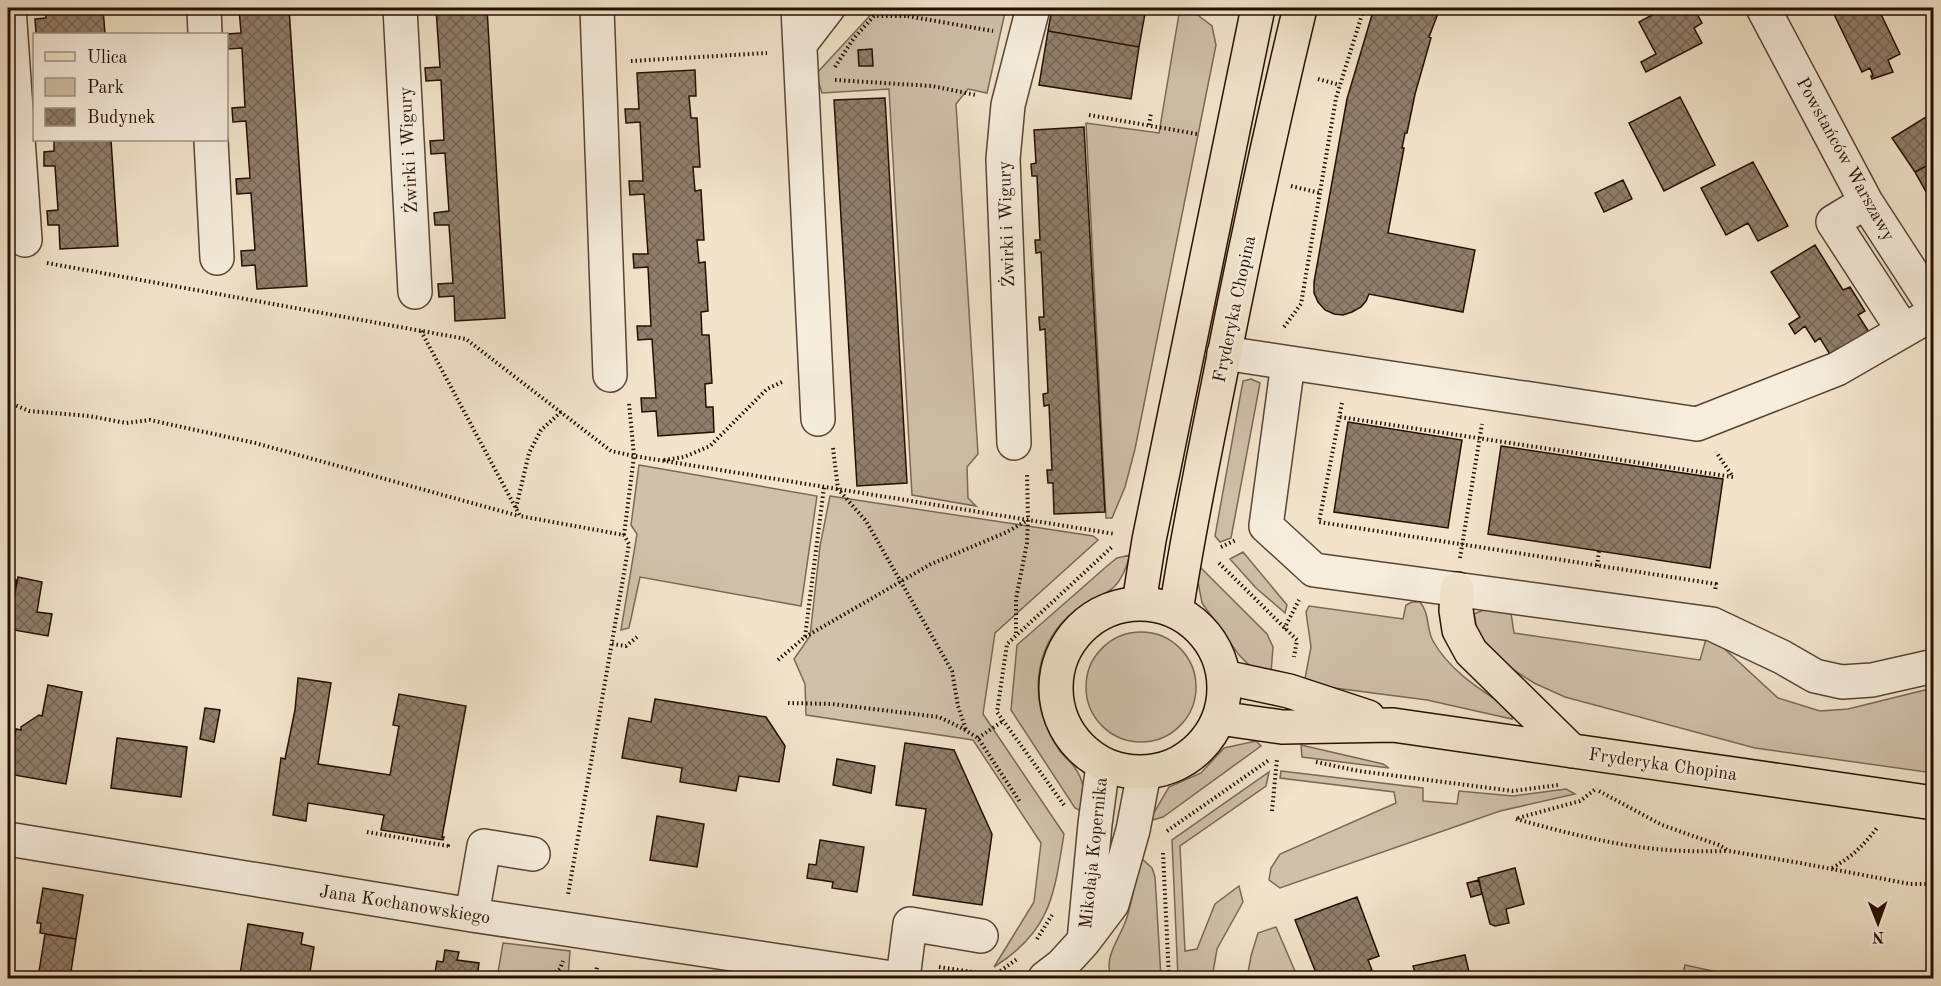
<svg xmlns="http://www.w3.org/2000/svg" width="1941" height="986" font-family="'Old Standard TT',serif">
<style>
.green{fill:#cfc0a9;stroke:#7b6856;stroke-width:1.5}
.building{fill:url(#building-cross-hatch);stroke:#270f02;stroke-width:1.5}
.lines{fill:none;stroke-linecap:round;stroke-linejoin:round}
.minor-casing{stroke:#5a4434;stroke-width:36}
.major-casing{stroke:#270f02;stroke-width:36}
.path{stroke:#270f02;stroke-width:4;stroke-dasharray:1.5 3;stroke-linecap:butt}
.minor{stroke:#f6eddd;stroke-width:33}
.major{stroke:#f1e4cb;stroke-width:33}
.labels{text-anchor:middle;stroke-width:5;stroke-linejoin:round;paint-order:stroke}
.street-label{font-size:18px;fill:#270f02;stroke:#f6eddd}
</style>
<defs>
<pattern id="building-cross-hatch" width="8" height="8" patternUnits="userSpaceOnUse" patternTransform="scale(1.5)"><rect width="8" height="8" fill="#907e6b"/><path d="M0 0l8 8M0 8l8-8" fill="none" stroke="#766656"/></pattern>
</defs>
<rect width="100%" height="100%" fill="#f1e4cb"/>
<filter id="stains"><feTurbulence type="fractalNoise" baseFrequency=".00333" numOctaves="4"/><feColorMatrix values="0 0 0 0 .2 0 0 0 0 .09 0 0 0 0 .02 0 0 0 .5 -.17"/></filter>
<radialGradient id="worn" r=".72"><stop offset=".6" stop-color="#630" stop-opacity="0"/><stop offset="1" stop-color="#630" stop-opacity=".3"/></radialGradient>
<path class="green" d="M877,8H1006L987,93L968,89L956,104L978,454L967,467L968,498L976,506L912,495L889,89L822,93L816,74Z
M1180,8H1191V10L1212,26L1216,45L1135,449L1125,487L1112,518H1106L1086,123L1159,133Z
M1251,379L1260,383L1231,538L1220,542L1215,536L1243,381Z
M639,465L817,496L801,606L640,577L629,628L621,630L637,534L631,525Z
M830,496L1093,536L1098,540L995,633L983,714L1064,834C1054,895 1051,931 994,967L1034,902L1041,843L973,740L806,715L805,684L794,659L810,636L820,546Z
M1243,552L1287,605L1285,613L1256,588L1230,559Z
M1130,555C1127,566 1123,578 1114,587C1102,597 1087,602 1075,611C1056,624 1044,647 1040,668C1034,697 1043,727 1060,751C1064,757 1071,761 1075,768C1084,780 1086,797 1083,812L1075,808L1011,710L1017,645L1107,566L1117,558Z
M1199,566L1267,634L1273,647L1271,673L1251,667L1239,655L1202,603L1197,577Z
M1412,602H1420C1430,614 1426,628 1433,641C1451,673 1483,691 1513,711L1512,719L1427,700L1304,684L1311,647L1306,612L1309,606L1403,619L1406,605Z
M1486,609L1511,613L1514,633L1700,660L1706,639L1716,641L1778,698L1820,711L1848,709L1933,688V773L1755,748L1565,697L1534,683L1509,667L1478,635L1474,614Z
M1086 687a55 55 0 1 1 110 0a55 55 0 1 1-110 0Z
M1256,741L1261,746L1163,817L1149,821L1169,787L1201,773L1224,748Z
M1301,745L1383,764L1389,768L1302,757Z
M1281,771L1423,788V801L1457,804L1459,791L1513,796L1566,789L1575,794L1500,811L1280,888L1269,880L1271,868L1280,854L1396,803L1394,792L1280,778Z
M1269,772L1266,786L1180,846L1185,951L1197,949L1215,904L1239,886L1243,902L1217,949L1212,978H1178L1172,840Z
M1140,857L1152,868L1155,877L1161,978H1111C1103,955 1121,938 1127,917C1133,898 1136,877 1140,857Z
M1276,927L1298,978H1247L1251,956L1258,933Z
M503,943L570,951L568,978H497Z
M1685,965L1745,978H1682Z"/>
<path class="building" d="M45,8H103L105,34L36,33L35,19L46,18Z
M239,8H289L307,286L257,289L255,265L242,266L241,251L255,250L251,193L237,194L236,179L250,178L246,121L233,122L232,108L245,107L242,48L228,49L227,34L241,33Z
M422,8H487L505,318L455,321L454,296L439,297L438,284L453,283L449,225H435L434,213L449,211L445,153L431,154L430,141L444,140L441,80L426,81L425,68L440,67L436,9L422,10Z
M1052,8H1146L1139,47L1048,31Z
M1374,8H1440L1429,37L1431,38L1415,94L1407,133H1405L1402,148H1404L1388,233L1475,250L1463,312L1369,294L1366,301L1361,307L1352,312L1343,315L1334,314L1325,310L1318,302L1314,293V282L1347,99Z
M1665,8H1682L1686,15L1695,10L1702,23L1694,28L1702,43L1646,72L1641,62L1656,54L1639,22Z
M1831,8H1878L1900,54L1888,60L1893,72L1872,79L1871,76H1873L1870,68L1862,72Z
M1048,31L1139,47L1131,99L1039,85Z
M872,49L873,66H859L858,50Z
M695,70L696,96H689L691,118H697L700,167H693L695,191L701,190L704,240H697L699,263L705,262L708,311L701,312L702,335H709L712,383L705,384L706,407H713L714,432L658,436L656,411L642,412L641,398H656L652,339L638,340L637,326H651L648,267L634,268L633,254H648L644,194L630,195L629,181H643L640,122L626,123L625,109H639L637,73Z
M1680,97L1715,165L1664,191L1629,123Z
M885,98L907,483L857,486L834,100Z
M1934,112V162L1915,172L1892,138Z
M1084,127L1105,512L1054,514L1053,483H1048L1047,470H1052L1049,405L1044,406L1043,394L1048,393L1045,329L1040,330L1039,317H1044L1041,252L1036,253L1035,240H1040L1037,176H1032L1031,164L1036,163L1034,130Z
M54,140H111L118,246L60,249L59,225H48L47,211L58,210L55,166H44V152L54,151Z
M1753,162L1788,226L1758,241L1748,223L1726,235L1701,188Z
M1934,162V206L1915,172Z
M1623,180L1632,199L1604,212L1595,193Z
M1815,245L1843,290L1850,287L1865,311L1858,315L1869,332L1831,356L1820,338L1815,342L1805,326L1795,334L1789,324L1800,317L1771,272Z
M1348,422L1462,440L1448,528L1334,512Z
M1501,446L1723,479L1710,568L1488,534Z
M18,577L42,582L37,612L52,614L48,636L8,629Z
M8,579L16,580L8,627Z
M298,678L331,683L318,764L390,775L399,726L393,725L399,694L466,706L442,837H444L443,840L381,830L384,815L308,803L306,821L273,815L281,758L285,759L295,710Z
M48,685L82,692L66,784L8,774L16,729L21,730V727L39,715L42,716Z
M655,699L766,717L785,746L779,782L739,776L736,791L680,782L682,768L622,758L629,718L651,722Z
M205,708L220,710L214,742L200,739Z
M117,738L187,747L181,797L111,788Z
M905,743L954,750L992,834L982,905L913,895L926,809L896,805Z
M837,759L875,766L871,793L833,785Z
M657,816L704,824L697,867L650,860Z
M820,840L864,847L857,892L832,888L833,882L807,878L809,864L816,865Z
M1515,868L1524,904L1506,909L1509,923L1495,926L1490,924L1478,878Z
M1479,880L1482,894L1471,897L1467,883Z
M43,888L83,895L76,939L40,933L41,923H37Z
M1357,897L1379,956L1368,960L1372,970L1362,974L1361,971L1349,975L1350,978H1328L1327,976L1318,978L1295,920Z
M248,924L303,933L301,944L314,947L309,978H269L240,974Z
M45,934L76,939L70,978H38Z
M445,950L459,952L457,960L479,963L477,978H434L437,961L443,962Z
M1465,955L1469,972L1435,978H1417L1413,966Z
M139,971L180,978H138Z"/>
<g class="lines">
<g class="minor-casing">
<path id="minor" d="M9,8L25,240
M204,8L205,34
M400,8L415,292
M597,8L610,375
M798,8L818,419
M1763,8L1866,202L1934,307
M801,43L828,8
M211,140L217,258
M1866,202L1833,222L1903,330
M1224,353L1697,424L1837,369L1934,313
M1288,363L1266,526L1314,570L1712,624L1782,657L1815,676L1842,682L1872,680L1934,666
M1014,443L1003,159L1008,105L1033,8
M8,839L472,915L786,962L793,978
M472,915L484,846L533,854
M1084,941L1095,824L1103,765
M786,962L892,978
M903,978L910,924L981,936
M1045,978L1062,965L1084,941L1112,904L1133,830L1144,773"/>
</g>
<g class="major-casing">
<path id="major" d="M1457,589L1456,610L1459,630L1471,652L1572,751
M1139,603L1149,540L1258,8
M1056 688a84 84 0 1 1 168 0a84 84 0 1 1-168 0Z
M1176,612C1188,531 1205,451 1221,371C1245,249 1271,128 1300,8
M1224,677L1289,691L1368,717
M1219,718L1282,727L1393,725L1934,803"/>
</g>
<path class="path" d="M909,8L907,16L993,31
M631,61L767,53
M835,67L854,38L874,16H907
M1318,79L1340,85
M835,80L932,86L976,95
M1089,115L1197,134
M1149,125L1151,113
M1291,186L1320,193
M47,263L466,339L611,451L634,456L1115,534
M1284,327L1301,304L1336,98L1364,8
M421,331L520,516L624,535L629,544L568,895
M8,402L29,411L89,416L126,423L150,420L255,443L519,516
M1342,403L1319,522L1716,584L1715,591
M1340,417L1733,477L1716,452
M833,448L838,489L866,521L952,671L958,706L966,730
M664,460L684,457L710,446L767,389L782,382
M516,508L529,453L541,430L562,411
M624,535L634,456L629,403
M1221,547L1236,540
M1460,558L1482,424
M1219,563L1297,640L1294,657
M1597,566L1599,551
M1284,629L1299,600
M1016,633V599L1027,543L1028,520L1027,473
M805,637L931,564L1007,532L1028,520
M612,644L626,646L637,637
M778,660L805,637L824,487
M788,703L832,704L939,717L960,727L978,738L1020,802
M978,738L1003,721
M1316,762L1359,771L1513,791L1558,785
M1599,791L1662,825L1719,845L1729,851L1795,862L1910,884H1934
M1064,805L997,712L1007,644L1113,546
M1272,811L1277,759
M1518,818L1580,801L1597,788
M1516,819C1556,830 1597,841 1639,847C1668,851 1698,852 1728,851
M1167,831L1269,760
M367,832L448,846L447,849
M1163,853L1169,978
M1832,868C1853,856 1862,847 1877,828
M1037,939L1052,915
M939,967L993,975
M548,978L560,969L563,961
M595,978L597,967
M984,978L996,974L1017,959"/>
<use href="#minor" class="minor"/>
<use href="#major" class="major"/>
</g>
<g class="labels">
<g class="street-label">
<text transform="translate(408 150) rotate(-93)" y="6">Żwirki i Wigury</text>
<text transform="translate(1846 159) rotate(61)" y="6">Powstańców Warszawy</text>
<text transform="translate(1006 224) rotate(-92)" y="6">Żwirki i Wigury</text>
<text transform="translate(1234 309) rotate(-78)" y="6">Fryderyka Chopina</text>
<text transform="translate(1663 764) rotate(8)" y="6">Fryderyka Chopina</text>
<text transform="translate(1093 853) rotate(-84)" y="6">Mikołaja Kopernika</text>
<text transform="translate(405 904) rotate(9)" y="6">Jana Kochanowskiego</text>
</g>
</g>
<rect width="1941" height="986" fill="none" stroke="#f1e4cb" stroke-width="30"/>
<rect x="9" y="9" width="1923" height="968" fill="none" stroke="#270f02" stroke-width="3"/>
<rect x="15" y="15" width="1911" height="956" fill="none" stroke="#270f02" stroke-width="1.5"/>
<rect x="33" y="33" width="195" height="108" fill="#f6eddd" stroke="#a39485" stroke-width="1.5"/>
<rect x="45" y="52" width="30" height="9" fill="#f1e4cb" stroke="#a39485" stroke-width="1.5"/>
<text x="87" y="63" font-size="18" fill="#270f02">Ulica</text>
<rect x="45" y="78" width="30" height="18" fill="#cfc0a9" stroke="#a39485" stroke-width="1.5"/>
<text x="87" y="93" font-size="18" fill="#270f02">Park</text>
<rect x="45" y="108" width="30" height="18" fill="url(#building-cross-hatch)" stroke="#a39485" stroke-width="1.5"/>
<text x="87" y="123" font-size="18" fill="#270f02">Budynek</text>
<g transform="translate(1878 923) rotate(179)" stroke="#f6eddd" stroke-width="4.5" paint-order="stroke">
<path d="M0-4.5L10 22L0 15L-10 22Z" fill="#270f02"/>
<text y="-9" font-size="16" font-weight="bold" text-anchor="middle" fill="#270f02">N</text>
</g>
<rect width="100%" height="100%" filter="url(#stains)"/>
<rect width="100%" height="100%" fill="url(#worn)"/>
</svg>
